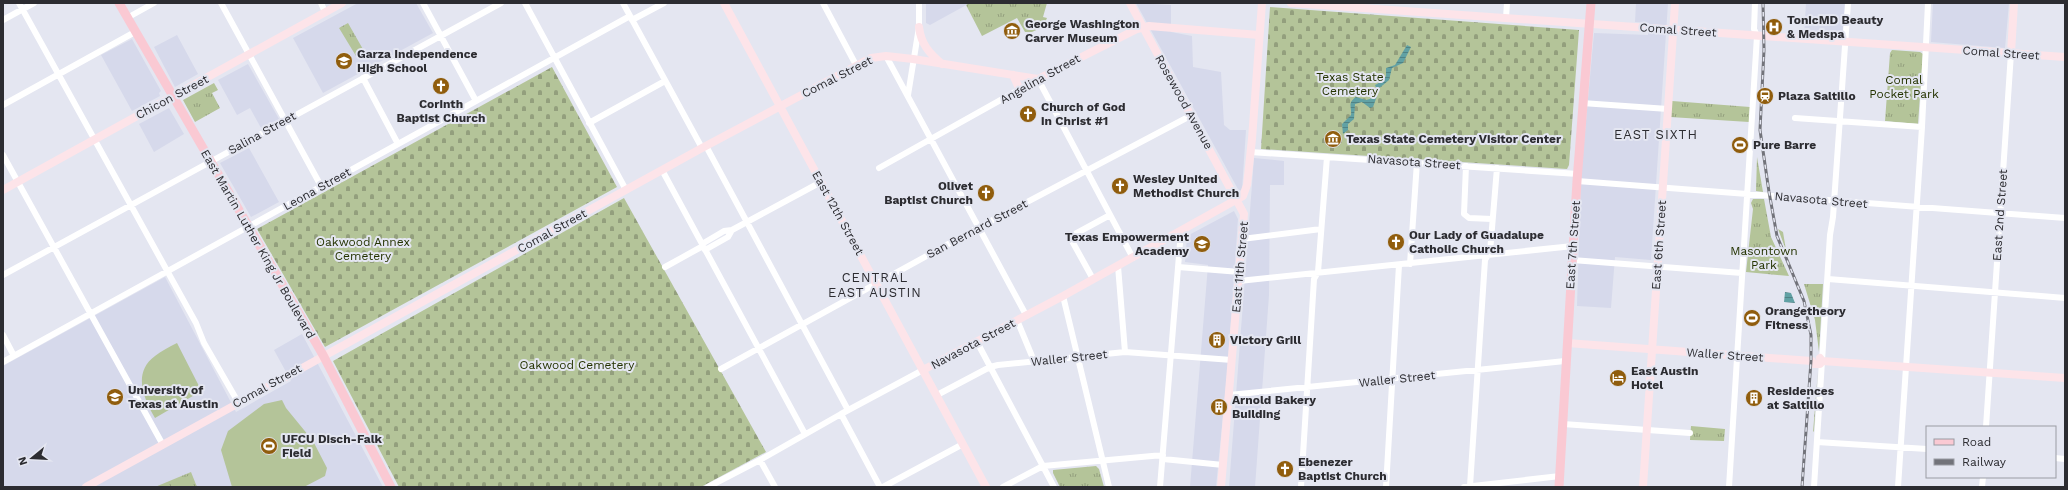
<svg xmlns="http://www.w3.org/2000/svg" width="2068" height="490" font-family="'Work Sans',sans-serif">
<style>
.built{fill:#d6d9eb}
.grass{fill:url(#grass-tufts)}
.cemetery{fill:url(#cemetery-stones)}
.garden{fill:#b4c499}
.water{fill:url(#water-rules)}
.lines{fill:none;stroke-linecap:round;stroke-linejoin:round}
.street{stroke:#fff;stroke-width:6}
.secondary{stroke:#fde4e9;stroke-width:8}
.primary{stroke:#fac9d3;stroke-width:9}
.rail-casing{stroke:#72737a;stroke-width:3}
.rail{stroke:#e4e6f1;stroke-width:1.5;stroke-dasharray:4.5;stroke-linecap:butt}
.labels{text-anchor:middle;stroke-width:4;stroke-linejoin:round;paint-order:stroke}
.poi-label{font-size:12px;font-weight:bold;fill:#2c2c31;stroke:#e4e6f1;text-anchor:start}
.street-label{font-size:12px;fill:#2c2c31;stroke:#e4e6f1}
.park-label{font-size:12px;fill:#243300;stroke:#e4e6f1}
.neighbourhood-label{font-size:13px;letter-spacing:1px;fill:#2c2c31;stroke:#e4e6f1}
</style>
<defs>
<pattern id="grass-tufts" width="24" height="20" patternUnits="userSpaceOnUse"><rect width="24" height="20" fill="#b4c499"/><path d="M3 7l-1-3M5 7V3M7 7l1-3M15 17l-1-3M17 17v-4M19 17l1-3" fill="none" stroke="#939f7d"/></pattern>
<pattern id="cemetery-stones" width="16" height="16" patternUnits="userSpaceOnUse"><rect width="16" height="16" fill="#b4c499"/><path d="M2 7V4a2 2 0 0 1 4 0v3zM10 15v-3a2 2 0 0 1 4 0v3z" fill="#939f7d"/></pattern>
<pattern id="water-rules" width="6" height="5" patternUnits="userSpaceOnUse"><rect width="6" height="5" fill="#61a1a4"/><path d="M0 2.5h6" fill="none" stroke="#508386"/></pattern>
</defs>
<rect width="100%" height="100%" fill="#e4e6f1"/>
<path class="built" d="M358,3H416L433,33L323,93L293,38Z
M926,3H970L930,25L926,23Z
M1136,3L1171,5V32L1192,36L1193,67L1221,72L1224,125L1230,130H1246L1242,190L1239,191Z
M1636,3H1668L1651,260L1615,257L1611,308L1577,306L1581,176L1594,33L1648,35L1649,23L1635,22Z
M1806,3H1846L1842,36L1839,38L1804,35Z
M1933,3H2009L2005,48L1931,42Z
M177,35L198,74L175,87L154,47Z
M132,39L161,91L159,93L160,96L132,111L101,55Z
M248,64L279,119L261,128L250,108L237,115L218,80Z
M169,108L184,134L154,152L139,124Z
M249,148L279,202L251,217L220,163Z
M1254,158L1284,161V185H1270L1269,295L1255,487H1229Z
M1234,211L1238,219L1227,375L1216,487H1190L1208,265L1185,262L1187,236Z
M165,277L236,412L291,381L274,350L302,334L383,487H3V366Z"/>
<path class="grass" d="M970,3H1047L1043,17L1047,18L1043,27L1032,32H1025L1017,18L982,36L966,5Z
M348,23L364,51L356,56L339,28Z
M1892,50L1920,52L1923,54L1918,124L1885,121L1890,53Z
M214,83L218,90L212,93L220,108L195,122L183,100Z
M1672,101L1750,107L1749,122L1670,117Z
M1757,157L1763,192L1756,191Z
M1753,199H1764L1771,237L1789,276L1746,272L1753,209L1751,203Z
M1778,229L1783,232L1786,250Z
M1804,284H1823L1819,352L1815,320Z
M1818,371L1814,431L1813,432Z
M1691,426L1725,429L1724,441L1690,440Z
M1096,466L1099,469L1104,487H1060L1053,473V470Z
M191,472L197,487H155Z"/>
<path class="cemetery" d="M1270,7L1579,30L1569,165L1567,169L1261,149Z
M552,67L617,187L325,347L257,229Z
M624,198L766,452L701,487H399L333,361Z"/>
<path class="garden" d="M1892,74L1901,75V87L1891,86Z
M177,343L200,388L198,393L155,418C144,399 132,373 155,356C161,351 169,347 177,343Z
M282,400L286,408L313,441L327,468L325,476L304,487H232L221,450L228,431L264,404Z
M188,476L191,484L185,487H172L171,483Z"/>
<path class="water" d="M1407,45L1411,47L1403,63L1392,68L1389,80L1377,90L1375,85L1383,81L1386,76V68L1395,65Z
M1373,95L1377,96L1373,107L1370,108L1362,102L1355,104L1354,119L1348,124V130L1343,134L1342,124L1351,115C1352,107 1347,103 1356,97L1366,100L1370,99Z
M1785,292L1791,293L1795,303L1784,302Z"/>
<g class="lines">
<path class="street" d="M19,3L196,323L204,343L238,402
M221,3L321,186
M321,3L325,12
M423,3L476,101
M525,3L626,190
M623,3L702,148
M823,3L856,65
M127,18L154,3
M1506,18L1507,3
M3,20L34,3
M632,20L664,3
M886,56L1026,315
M363,78L398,144
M908,95L919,27V3
M1582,103L1668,109
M3,105L135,32
M1795,118L1922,127
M589,123L665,81
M706,146L848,410
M1250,152L1578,174
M3,155L163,445
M1466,166L1464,214L1469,218L1492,219
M879,168L1038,79L1133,258
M662,170L805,434
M1577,181L2065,218
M1242,239L1321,229
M702,244L724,231L732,230L821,182
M705,250L728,237L732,230
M1572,260L1742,273
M1410,264L1417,162
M1118,266L1125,352
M665,267L703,246
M1178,267L1240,272
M3,275L501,3
M1093,279L1072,241V237L1075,234L1110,215
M1828,279L2065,298
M1239,281L1573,246
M1063,296L1109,487
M1017,320L1034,361
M3,335L14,356
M977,342L1054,487
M3,362L630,16
M721,369L972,231L1192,115
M937,395L990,367L998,365L1125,352L1232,360
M1229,395L1565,361
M841,414L880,487
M1563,424L1690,433
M1986,427L2011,53
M1817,442L1927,449
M2055,458L2065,459
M1163,459L1223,465
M760,460L775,487
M1470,486L1485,260L1490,252L1497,168
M708,487L760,460L841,414L923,370
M883,487L963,444
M1003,487L1043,466L1163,455
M1160,487L1181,231
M1301,487L1314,279L1318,272L1327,157
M1386,487L1399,265
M1464,487L1560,476
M1729,487L1757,36L1754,29L1755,3
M1814,487L1830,235L1833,217L1848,3
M1898,487L1922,127L1928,3
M1982,487L1983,477"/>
<path class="secondary" d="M724,3L986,487
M1130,3L1244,214L1221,487
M1291,3L2065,57
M919,27C921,44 929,53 942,64
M2011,53L2014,3
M1013,75L1020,90
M3,190L342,3
M1567,343L1812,361L1813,364H1820L1822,361
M1820,358L1822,361L2065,378
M923,370L1063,296L1243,196L1247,185L1252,139L1262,3
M86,487L702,148L871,58L886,56L913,59L1038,79L1137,29L1149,26L1259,35
M1643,487L1675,3"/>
<path class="primary" d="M119,3L323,355L391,487
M1559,487L1577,181L1591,3"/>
<g class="rail-casing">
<path id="rail" d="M1763,3L1764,50L1760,130L1769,192L1777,236L1804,301L1811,335V361L1802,487"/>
</g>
<use href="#rail" class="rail"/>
</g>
<defs>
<g id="hospital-disc" transform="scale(0.9)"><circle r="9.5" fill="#905d0d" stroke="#e4e6f1"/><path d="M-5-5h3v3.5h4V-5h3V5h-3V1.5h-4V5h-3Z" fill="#fff"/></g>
<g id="museum-disc" transform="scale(0.9)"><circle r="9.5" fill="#905d0d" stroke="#e4e6f1"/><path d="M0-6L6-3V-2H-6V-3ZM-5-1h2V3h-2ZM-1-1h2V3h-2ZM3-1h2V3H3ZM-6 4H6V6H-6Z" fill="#fff"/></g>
<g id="school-disc" transform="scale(0.9)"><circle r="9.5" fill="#905d0d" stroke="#e4e6f1"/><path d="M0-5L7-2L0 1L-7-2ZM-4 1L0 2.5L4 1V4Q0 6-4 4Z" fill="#fff"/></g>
<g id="church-disc" transform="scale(0.9)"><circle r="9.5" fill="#905d0d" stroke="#e4e6f1"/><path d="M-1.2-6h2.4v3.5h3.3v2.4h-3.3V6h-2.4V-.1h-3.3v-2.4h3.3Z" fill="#fff"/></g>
<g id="station-disc" transform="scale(0.9)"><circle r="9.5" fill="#905d0d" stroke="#e4e6f1"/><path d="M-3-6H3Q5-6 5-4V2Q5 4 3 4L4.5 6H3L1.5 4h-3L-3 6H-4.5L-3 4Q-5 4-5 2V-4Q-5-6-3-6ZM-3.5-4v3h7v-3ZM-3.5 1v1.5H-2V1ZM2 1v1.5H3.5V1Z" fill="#fff"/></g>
<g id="stadium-disc" transform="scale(0.9)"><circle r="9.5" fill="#905d0d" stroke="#e4e6f1"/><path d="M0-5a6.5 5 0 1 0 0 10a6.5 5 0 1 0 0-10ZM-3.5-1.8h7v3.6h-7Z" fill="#fff"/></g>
<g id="building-disc" transform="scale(0.9)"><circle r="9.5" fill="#905d0d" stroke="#e4e6f1"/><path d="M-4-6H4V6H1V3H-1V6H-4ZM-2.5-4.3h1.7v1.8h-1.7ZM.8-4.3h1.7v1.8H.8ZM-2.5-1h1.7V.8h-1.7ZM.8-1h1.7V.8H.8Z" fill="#fff"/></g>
<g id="hotel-disc" transform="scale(0.9)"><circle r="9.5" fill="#905d0d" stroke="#e4e6f1"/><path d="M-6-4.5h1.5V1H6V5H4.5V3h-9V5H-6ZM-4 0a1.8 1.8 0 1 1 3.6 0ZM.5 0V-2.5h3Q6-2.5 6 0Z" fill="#fff"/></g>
<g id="university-disc" transform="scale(0.9)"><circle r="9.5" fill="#905d0d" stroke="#e4e6f1"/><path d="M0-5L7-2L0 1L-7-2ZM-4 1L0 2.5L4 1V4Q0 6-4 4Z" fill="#fff"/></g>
</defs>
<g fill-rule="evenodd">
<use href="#hospital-disc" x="1774" y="27"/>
<use href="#museum-disc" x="1012" y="31"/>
<use href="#school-disc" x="344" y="61"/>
<use href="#church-disc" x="441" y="86"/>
<use href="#station-disc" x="1765" y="96"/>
<use href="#church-disc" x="1028" y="114"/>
<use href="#museum-disc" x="1333" y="139"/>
<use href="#stadium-disc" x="1740" y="145"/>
<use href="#church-disc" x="1120" y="186"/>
<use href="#church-disc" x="986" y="193"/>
<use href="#church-disc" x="1396" y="242"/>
<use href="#school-disc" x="1202" y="244"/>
<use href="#stadium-disc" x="1752" y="318"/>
<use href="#building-disc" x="1217" y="340"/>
<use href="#hotel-disc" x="1618" y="378"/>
<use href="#university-disc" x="115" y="397"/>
<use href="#building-disc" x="1754" y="398"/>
<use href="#building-disc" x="1219" y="407"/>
<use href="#stadium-disc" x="269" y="446"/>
<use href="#church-disc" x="1285" y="469"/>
</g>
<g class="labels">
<g class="poi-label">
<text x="1787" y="24">TonicMD Beauty<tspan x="1787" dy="14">&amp; Medspa</tspan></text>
<text x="1025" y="28">George Washington<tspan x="1025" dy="14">Carver Museum</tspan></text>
<text x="357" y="58">Garza Independence<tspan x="357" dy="14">High School</tspan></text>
<text x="1778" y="100">Plaza Saltillo</text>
<text x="441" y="108" text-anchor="middle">Corinth<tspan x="441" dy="14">Baptist Church</tspan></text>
<text x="1041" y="111">Church of God<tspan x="1041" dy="14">in Christ #1</tspan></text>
<text x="1346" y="143">Texas State Cemetery Visitor Center</text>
<text x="1753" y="149">Pure Barre</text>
<text x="1133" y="183">Wesley United<tspan x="1133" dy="14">Methodist Church</tspan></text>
<text x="973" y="190" text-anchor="end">Olivet<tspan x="973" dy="14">Baptist Church</tspan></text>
<text x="1409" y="239">Our Lady of Guadalupe<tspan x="1409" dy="14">Catholic Church</tspan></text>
<text x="1189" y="241" text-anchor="end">Texas Empowerment<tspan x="1189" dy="14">Academy</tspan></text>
<text x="1765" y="315">Orangetheory<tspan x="1765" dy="14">Fitness</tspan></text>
<text x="1230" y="344">Victory Grill</text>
<text x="1631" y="375">East Austin<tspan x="1631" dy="14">Hotel</tspan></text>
<text x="128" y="394">University of<tspan x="128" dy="14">Texas at Austin</tspan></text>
<text x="1767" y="395">Residences<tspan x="1767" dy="14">at Saltillo</tspan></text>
<text x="1232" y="404">Arnold Bakery<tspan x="1232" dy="14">Building</tspan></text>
<text x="282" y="443">UFCU Disch-Falk<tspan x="282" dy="14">Field</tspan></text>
<text x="1298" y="466">Ebenezer<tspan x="1298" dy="14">Baptist Church</tspan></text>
</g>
<g class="street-label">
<text transform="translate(1678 30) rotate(4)" y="4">Comal Street</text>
<text transform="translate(2001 53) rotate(4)" y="4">Comal Street</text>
<text transform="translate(837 77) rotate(-27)" y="4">Comal Street</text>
<text transform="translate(1040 79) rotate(-29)" y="4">Angelina Street</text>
<text transform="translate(172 97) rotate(-28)" y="4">Chicon Street</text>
<text transform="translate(1184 102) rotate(61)" y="4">Rosewood Avenue</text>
<text transform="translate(262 133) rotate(-29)" y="4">Salina Street</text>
<text transform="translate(1414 162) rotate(4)" y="4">Navasota Street</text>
<text transform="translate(317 189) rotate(-29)" y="4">Leona Street</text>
<text transform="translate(1821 200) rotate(5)" y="4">Navasota Street</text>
<text transform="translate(838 213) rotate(61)" y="4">East 12th Street</text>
<text transform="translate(2000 215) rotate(-86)" y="4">East 2nd Street</text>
<text transform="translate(977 229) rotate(-28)" y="4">San Bernard Street</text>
<text transform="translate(552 231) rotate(-29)" y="4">Comal Street</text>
<text transform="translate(258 244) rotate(60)" y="4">East Martin Luther King Jr Boulevard</text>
<text transform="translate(1573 245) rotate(-86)" y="4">East 7th Street</text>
<text transform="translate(1659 245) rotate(-86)" y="4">East 6th Street</text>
<text transform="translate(1240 267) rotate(-85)" y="4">East 11th Street</text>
<text transform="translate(973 344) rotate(-28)" y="4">Navasota Street</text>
<text transform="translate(1725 355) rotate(4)" y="4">Waller Street</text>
<text transform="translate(1069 358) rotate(-6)" y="4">Waller Street</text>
<text transform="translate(1397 379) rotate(-6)" y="4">Waller Street</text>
<text transform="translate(267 386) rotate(-29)" y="4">Comal Street</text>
</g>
<g class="park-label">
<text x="1350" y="81">Texas State<tspan x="1350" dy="14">Cemetery</tspan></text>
<text x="1904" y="84">Comal<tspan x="1904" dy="14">Pocket Park</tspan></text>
<text x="363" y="246">Oakwood Annex<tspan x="363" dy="14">Cemetery</tspan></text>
<text x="1764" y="255">Masontown<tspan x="1764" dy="14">Park</tspan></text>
<text x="577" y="369">Oakwood Cemetery</text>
</g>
<g class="neighbourhood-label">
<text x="1656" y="139">EAST SIXTH</text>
<text x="875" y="282">CENTRAL<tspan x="875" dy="15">EAST AUSTIN</tspan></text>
</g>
</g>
<rect width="2068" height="490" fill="none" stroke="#2c2c31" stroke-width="8"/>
<rect x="1926" y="426" width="130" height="52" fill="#e4e6f1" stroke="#9a9ca4"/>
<rect x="1934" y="439" width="20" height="6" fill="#fac9d3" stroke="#9a9ca4"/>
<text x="1962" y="446" font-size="12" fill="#2c2c31">Road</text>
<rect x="1934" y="459" width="20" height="6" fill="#72737a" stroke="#9a9ca4"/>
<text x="1962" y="466" font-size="12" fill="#2c2c31">Railway</text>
<g transform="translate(32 458) rotate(252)" stroke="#e4e6f1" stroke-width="3" paint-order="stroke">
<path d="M0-3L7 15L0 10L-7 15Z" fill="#2c2c31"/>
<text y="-6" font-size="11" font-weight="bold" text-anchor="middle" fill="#2c2c31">N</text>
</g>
</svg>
